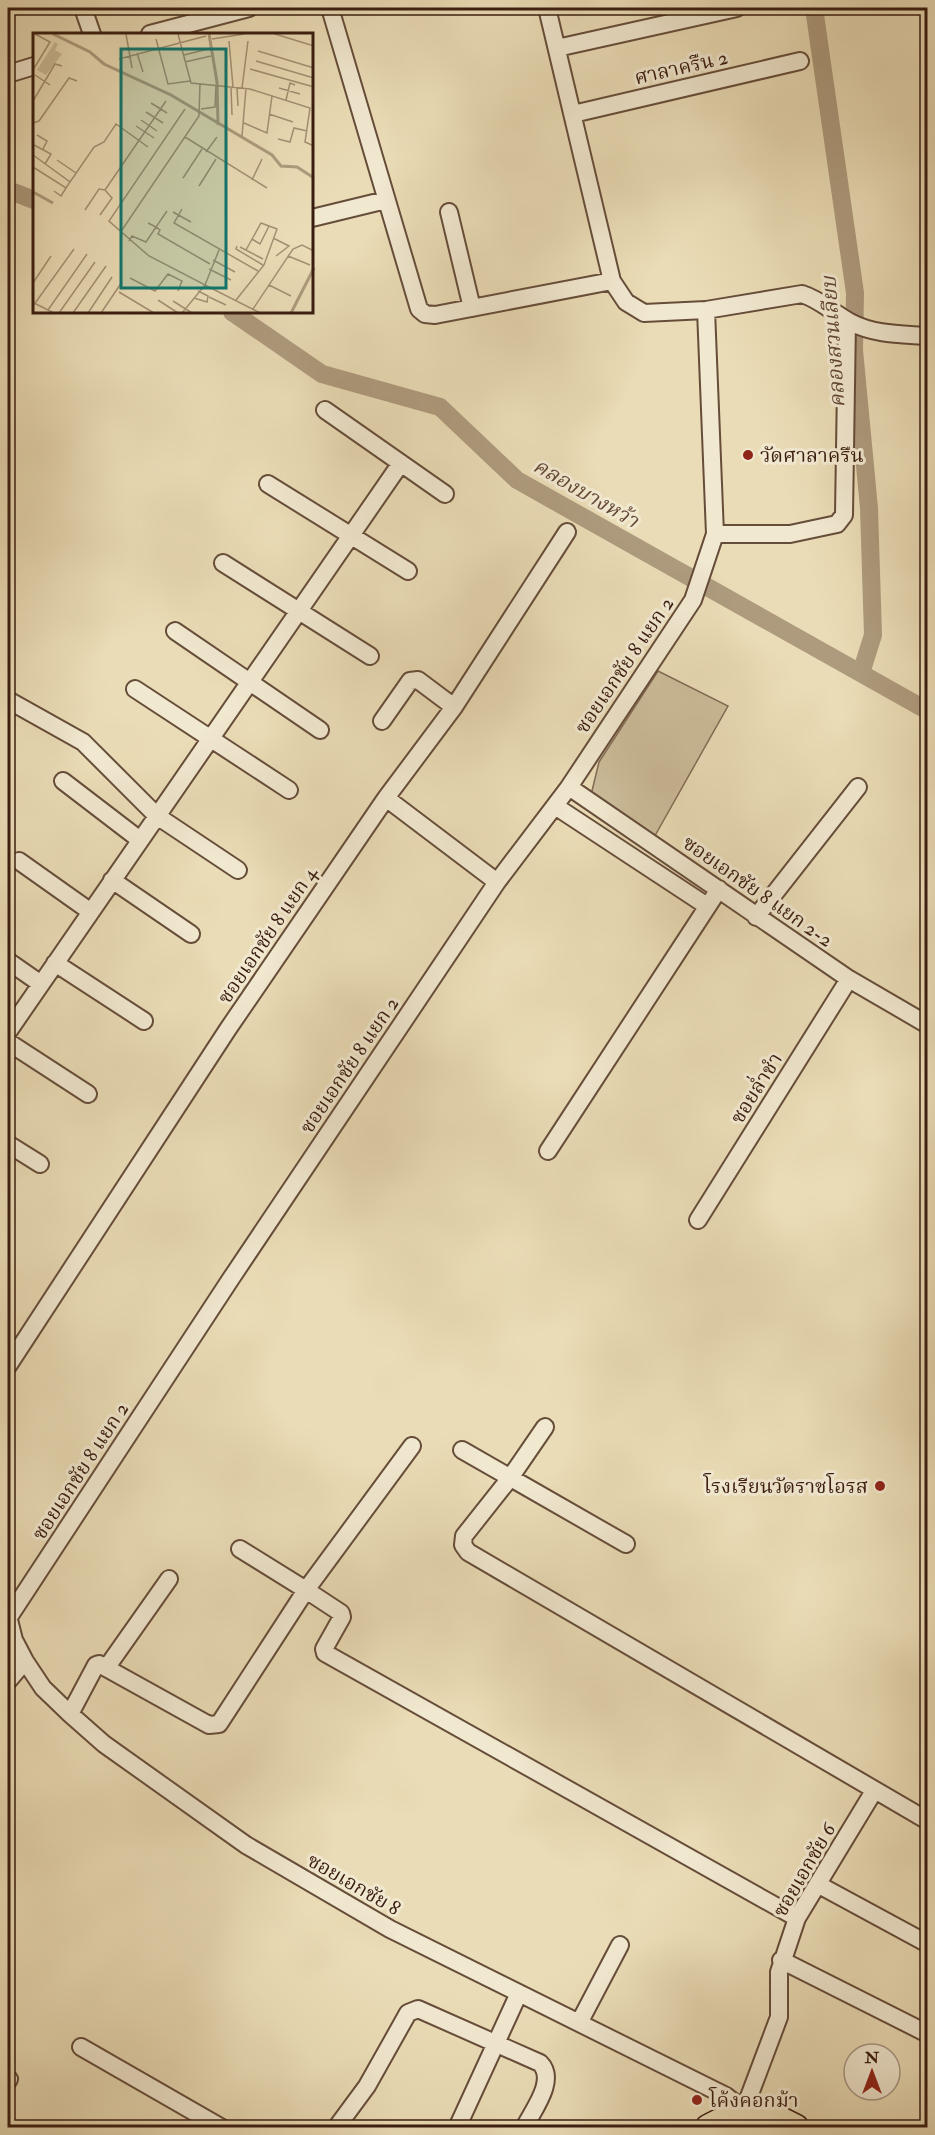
<svg xmlns="http://www.w3.org/2000/svg" width="935" height="2135" font-family="'IM FELL Double Pica','Noto Serif Thai',serif">
<style>
.green{fill:#ccbc9a;stroke:#836c56;stroke-width:1.5}
.lines{fill:none;stroke-linecap:round;stroke-linejoin:round}
.canal{stroke:#ae9b7e;stroke-width:18}
.street-casing{stroke:#664d3a;stroke-width:20}
.primary-casing{stroke:#3a1d11;stroke-width:30}
.street{stroke:#f1e8d0;stroke-width:16}
.primary{stroke:#eadcb6;stroke-width:27}
.poi-dot{fill:#8f2418;stroke:#f1e8d0;stroke-width:2}
.labels{text-anchor:middle;stroke-width:6;stroke-linejoin:round;paint-order:stroke}
.street-label{font-size:20px;fill:#3a1d11;stroke:#f1e8d0}
.poi-label{font-size:20px;fill:#3a1d11;stroke:#f1e8d0;text-anchor:start}
.water-label{font-size:21px;font-style:italic;fill:#634937;stroke:#f1e8d0}
.inset-river{fill:none;stroke:#ae9b7e;stroke-width:3}
.inset-road{fill:none;stroke:#a49074;stroke-width:1.5}
.view{fill:#0f766e;fill-opacity:0.15;stroke:#0f766e;stroke-width:3}
.inset-edge{fill:none;stroke:#3a1d11;stroke-width:3}
</style>
<rect width="100%" height="100%" fill="#eadcb6"/>
<filter id="stains"><feTurbulence type="fractalNoise" baseFrequency=".00333" numOctaves="4"/><feColorMatrix values="0 0 0 0 .2 0 0 0 0 .09 0 0 0 0 .02 0 0 0 .5 -.17"/></filter>
<radialGradient id="worn" r=".72"><stop offset=".6" stop-color="#630" stop-opacity="0"/><stop offset="1" stop-color="#630" stop-opacity=".3"/></radialGradient>
<path class="green" d="M658,671L728,706L652,841L591,795L599,762Z"/>
<g class="lines">
<path class="canal" d="M814,8L855,293L854,350L869,508L873,635L861,673
M8,190L34,200
M232,312L322,374L440,407L517,480L928,711"/>
<g class="street-casing">
<path id="street" d="M83,8L92,34
M330,8L419,309L425,314L435,315L612,281
M547,8L612,281L626,302L644,313L706,310L802,294C821,300 833,313 850,322C875,335 900,334 928,336
M150,34L249,8
M557,48L737,8
M8,74L34,66
M573,114L800,61
M449,212L472,308
M312,218L386,200
M325,410L445,494
M268,484L408,571
M715,534H790L837,524L844,515L847,321
M223,563L370,656
M175,631L320,730
M135,689L289,790
M8,700L83,742L157,816L238,870
M382,721L410,681L418,680L454,707
M63,781L140,840
M569,787L849,979L928,1025
M386,798L497,882
M555,806L707,906
M19,861L91,912
M112,880L191,934
M756,917L858,787
M8,961L41,984
M55,963L144,1021
M8,1032L401,463
M8,1042L88,1094
M8,1144L40,1164
M548,1151L719,889
M698,1220L849,979
M8,1366L228,1029L386,798L454,707L567,532
M545,1427L510,1478L464,1536L463,1545L468,1552L928,1821
M412,1446L306,1590L341,1613L342,1617L324,1649L325,1653L797,1918
M462,1450L626,1544
M8,1616L14,1640L25,1661L43,1688L70,1714L104,1744L246,1845L390,1929L726,2096L744,2110L779,2017V1972L797,1918L874,1791
M9,1617L230,1280L497,882L569,787L693,600L715,534L706,310
M107,1667L169,1579
M8,1681L25,1661
M70,1714L96,1665L99,1664L209,1725L219,1724L306,1590L240,1549
M819,1885L928,1944
M781,1960L928,2034
M579,2023L620,1945
M81,2047L222,2128
M8,2081L9,2079
M336,2128L367,2086L408,2013L418,2009L540,2063C557,2080 533,2110 524,2128
M457,2128L519,1993"/>
</g>
<g class="primary-casing">
<path id="primary" d="M709,2128L744,2110L775,2118L795,2128"/>
</g>
<use href="#street" class="street"/>
<use href="#primary" class="primary"/>
</g>
<g class="poi-dot">
<circle cx="748" cy="455" r="6"/>
<circle cx="880" cy="1486" r="6"/>
<circle cx="697" cy="2100" r="6"/>
</g>
<g class="labels">
<g class="street-label">
<text transform="translate(681 67) rotate(-13)" y="7">ศาลาครืน 2</text>
<text transform="translate(624 665) rotate(-56)" y="7">ซอยเอกชัย 8 แยก 2</text>
<text transform="translate(758 891) rotate(35)" y="7">ซอยเอกชัย 8 แยก 2-2</text>
<text transform="translate(267 935) rotate(-56)" y="7">ซอยเอกชัย 8 แยก 4</text>
<text transform="translate(349 1065) rotate(-56)" y="7">ซอยเอกชัย 8 แยก 2</text>
<text transform="translate(756 1088) rotate(-58)" y="7">ซอยล่ำชำ</text>
<text transform="translate(80 1471) rotate(-57)" y="7">ซอยเอกชัย 8 แยก 2</text>
<text transform="translate(804 1870) rotate(-60)" y="7">ซอยเอกชัย 6</text>
<text transform="translate(354 1884) rotate(30)" y="7">ซอยเอกชัย 8</text>
</g>
<g class="poi-label">
<text x="760" y="462">วัดศาลาครืน</text>
<text x="868" y="1493" text-anchor="end">โรงเรียนวัดราชโอรส</text>
<text x="709" y="2107">โค้งคอกม้า</text>
</g>
<g class="water-label">
<text transform="translate(833 342) rotate(-94)" y="7">คลองสวนเลียบ</text>
<text transform="translate(586 493) rotate(30)" y="7">คลองบางหว้า</text>
</g>
</g>
<g transform="translate(33 33)">
<rect width="280" height="280" fill="#eadcb6"/>
<path d="M22,9L25,11L22,17L29,21L13,42L4,37Z" fill="#ccbc9a"/>
<path class="inset-river" d="M20,1L57,19L71,31L138,62L239,122L248,133L264,134L281,145M176,1L184,49L185,92M0,159L20,170M258,280L281,235"/>
<path class="inset-road" d="M93,1L99,35M145,1L158,50L217,56L277,75L272,109L281,113M242,1L281,13M123,6L135,51L157,48M179,6L211,1M196,8L200,54M225,18L281,35M104,20L110,39M151,22L175,16M86,26L173,3M223,28L281,45M152,29L178,23M217,36L281,54M0,37L17,9L2,1M2,42L17,52M198,54L199,82M204,55L205,73M209,55L215,8M246,55L267,61M253,67L257,50L262,52M0,68L22,31L29,33M118,70L134,80M152,76L76,188L116,223L172,252L186,217M168,76L182,74L183,52M113,79L130,90M236,81L260,89M108,87L124,98M0,90L6,88L36,45L44,48M211,90L234,100L239,63M103,93L121,105M4,102L14,108L10,116M209,103L213,55M152,104L234,155M245,106L257,109L261,95L274,98M1,112L18,121L12,131M173,119L184,104M0,122L37,149L33,155L0,134M24,127L43,140M150,145L169,116M219,147L229,126M37,149L61,114L71,109L83,91L115,114M166,153L183,126M72,157L133,68M21,158L28,163L33,155M149,176L141,190L225,238M52,177L66,156L72,157L79,165L67,182M134,178L123,194L127,197L125,201L177,231M140,179L158,189M89,197L166,83L167,51M240,205L256,213L243,223M219,206L227,211L236,193M96,208L99,203L113,209L123,194L115,190M204,213L203,216L230,232M207,214L230,226M255,223L277,232M180,227L202,239M176,236L198,247M97,245L122,258L135,241L149,248L145,258M0,250L18,223M236,252L258,263M86,259L121,280M176,264L193,272M161,265L174,269L175,263L165,258M125,267L145,280M203,267L231,232L244,196L228,190L213,217M140,268L159,280M1,270L21,280M0,273L41,216M220,276L260,216L269,212L281,218M15,277L54,221M26,280L62,229M40,280L73,233M55,280L79,244M68,280L89,249M149,280L172,252L227,280"/>
<path class="view" d="M88,16H193V255H88Z"/>
<rect width="280" height="280" class="inset-edge"/>
</g>
<rect width="935" height="2135" fill="none" stroke="#eadcb6" stroke-width="30"/>
<rect x="9" y="9" width="917" height="2117" fill="none" stroke="#3a1d11" stroke-width="3"/>
<rect x="15" y="15" width="905" height="2105" fill="none" stroke="#3a1d11" stroke-width="1.5"/>
<g transform="translate(872 2072)"><circle r="28" fill="#f1e8d0" stroke="#a89784" stroke-width="1.5"/>
<path d="M0-4.5L10 22L0 15L-10 22Z" fill="#8f2418"/>
<text y="-9" font-size="16" font-weight="bold" text-anchor="middle" fill="#3a1d11">N</text>
</g>
<rect width="100%" height="100%" filter="url(#stains)"/>
<rect width="100%" height="100%" fill="url(#worn)"/>
</svg>
